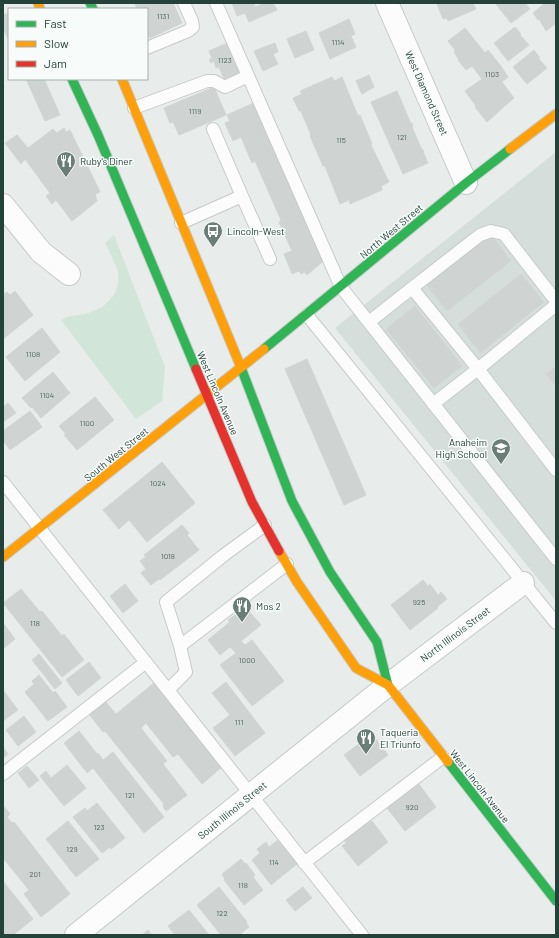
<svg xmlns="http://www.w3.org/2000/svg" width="559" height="938" font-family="Barlow,sans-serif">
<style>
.built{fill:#d6dedb}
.green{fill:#d1e6d8}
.building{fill:#cfd4d2;stroke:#d1d6d4}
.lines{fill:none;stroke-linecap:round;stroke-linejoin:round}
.lane-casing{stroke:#c5cac8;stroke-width:14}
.street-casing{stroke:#c5cac8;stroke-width:24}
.fast-casing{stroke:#c3cbc8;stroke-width:11}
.slow-casing{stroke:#c3cbc8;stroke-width:11}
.jam-casing{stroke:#c3cbc8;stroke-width:11}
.lane{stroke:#fcfcfc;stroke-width:12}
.street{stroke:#fcfcfc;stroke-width:22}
.fast{stroke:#30b455;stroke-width:9}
.slow{stroke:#ff9f0a;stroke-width:9}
.jam{stroke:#e5322d;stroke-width:9}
.labels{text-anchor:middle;stroke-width:3;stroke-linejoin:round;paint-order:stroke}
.number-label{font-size:8px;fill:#506761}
.street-label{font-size:10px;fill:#24423a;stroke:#f7fbf9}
.poi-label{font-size:10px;fill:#24423a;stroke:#f7fbf9;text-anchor:start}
</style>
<rect width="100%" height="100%" fill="#e8edeb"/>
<path class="built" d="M556,152V601L335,328Z"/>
<path class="green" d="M114,235L165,367L162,401L136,419L61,320C69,314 79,316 88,313C108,308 123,290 117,269C114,260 109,251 105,243Z"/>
<path class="building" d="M135,3H173L182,23L150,38L147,33V9H137Z
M232,3H254L255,7L265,3H273L277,10L249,22L245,13L237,16Z
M438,3H473L476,9L448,21L447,18L443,19L437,4Z
M495,3H525L530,9L511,23Z
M545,3H556V23L546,31L539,19L538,20L533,13Z
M9,13V41L3,28V15Z
M349,19L355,34L351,36L356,47L330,59L319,33Z
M515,27L521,34L520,35L529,45L508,61L494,43Z
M465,28L485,53L488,50L501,66L508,77L502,82L514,98L487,122L475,107L476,106L465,91L482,79L472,66L466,70L458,60H459L454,52L455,50L448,41Z
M306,31L314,50L295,58L287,39Z
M232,41L244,71L224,79L219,67L216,68L214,61L211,63L209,60L212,58L209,51Z
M275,43L278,52L273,54L278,64L263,71L254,51Z
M534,50L540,58H538L547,68L527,84L513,67Z
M369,75L374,87L362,94L356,81Z
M332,77L334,81L342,77L358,116L360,115L372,144L371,145L389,182L381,186L382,190L350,204L349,200L340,204L325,166H323L310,136L311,135L301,111H299L293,98L302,94L300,91Z
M26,79H44L60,115L45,121Z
M214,87L226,115L179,135L173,122L170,123L164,108Z
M397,91L411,124L412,123L413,126L412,127L421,148L424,151L423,152L428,163L403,174L371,102Z
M258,101L328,257L307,275L305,272L301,274L299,271L292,274L284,254L292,251L279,222L281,220L255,161L252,163L241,137L233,141L225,123L230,121L227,115Z
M64,128L66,132L70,130L100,192L95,194L97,201L72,221L56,200L52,204L46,196L50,193L25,159L21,164L5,143L17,135L28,148L53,129L57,133Z
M489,232L511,261L447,311L425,283Z
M521,274L544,302L480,353L458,324Z
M15,291L33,315L3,339V295L7,292L10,295Z
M415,306L462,366L434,388L386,329Z
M42,328L60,352L25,381L6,357Z
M307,359L366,495L344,505L285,369Z
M556,366V386L546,374Z
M53,372L70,393L41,418L32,407L31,408L22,398Z
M95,397L114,420L77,450L64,435L66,434L59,426Z
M8,403L16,413L3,422V407Z
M30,411L42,427L10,450L3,440V431Z
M162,462L195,503L147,542L129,520L119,529L103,510Z
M182,525L189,533L187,535L199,550L160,580L159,579L151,585L141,573L146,569L140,561L146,557L144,555Z
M423,580L428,586L430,584L438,595L441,592L447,599L437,607L438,608L410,630L391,605Z
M125,584L138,601L123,613L110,596Z
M21,589L40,612L42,611L62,636L64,634L84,660L62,677L3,603Z
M242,610H248L261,625L241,641L245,645L252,640L284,681L252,706L220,665L236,653L230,647L220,655L208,640L230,622L228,620Z
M3,623L15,639L3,649Z
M39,654L62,683L55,689L32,660Z
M89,662L101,678L78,696L66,680Z
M39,675L53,693L55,691L67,707L48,721L25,692L34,684L32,681Z
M226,682L265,733L235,756L213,728L230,715L212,693Z
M154,683L222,767L202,784L178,754L173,757L146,723L141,728L167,761L163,764L187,795L166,811L163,806L164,804L105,731L103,732L89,714L105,701L116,714Z
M3,690L18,710L3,721Z
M24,716L36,732L18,746L6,730Z
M79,731L97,754L98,753L103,760L113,752L164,817L144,833L93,768L87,773L64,743Z
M372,734L388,755L360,776L344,755Z
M3,747L8,754L3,758Z
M67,765L86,788L64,806L40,776L46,771L51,778Z
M27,766L39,780L29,788L18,773Z
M418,783L436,807L405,831L387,808Z
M97,803L125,838L111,849L110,847L102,853L73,817L85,808L87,811Z
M3,805L10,814L7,817L12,823L14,822L70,894L41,917L24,894L29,890L3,858Z
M68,821L99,859L76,877L46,839Z
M366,821L368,824L372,821L388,842L358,866L342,846L346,843L343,839Z
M278,840L297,864L271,885L252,860L260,853L257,849L266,842L269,847Z
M241,859L245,864L246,863L255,875L253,877L263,890L244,905L224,880L225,879L222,874Z
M3,881L33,919L13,935H3Z
M219,887L247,922L246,923L249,927L239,935H221L197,905Z
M303,887L312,898L295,911L286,900Z
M189,910L209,935H175L168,926Z
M148,930L152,935H142Z"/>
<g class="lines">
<g class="lane-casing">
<path id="lane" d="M216,3L341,287L556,559
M147,48L188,31L193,27L192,21L184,3
M134,108L207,81H214L225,87L248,76
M213,129L242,196
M181,223L242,196L270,259
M412,288L480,235L491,231L504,234L556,301
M556,305L478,369L556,470
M307,315L556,623
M369,322L412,288L478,369L433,404
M3,482L362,935
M180,646L287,564
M168,690L186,672L180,646L166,602L224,555L265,525
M3,774L146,662
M304,863L443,757"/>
</g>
<g class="street-casing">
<path id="street" d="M387,3L466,183
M3,205L41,252L69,274
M76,935L388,685L523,583"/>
</g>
<g class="fast-casing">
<path id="fast" d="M90,3L93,9
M72,79L98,135L196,369
M264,349L466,183L510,149
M240,365L292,501L330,572L377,642L388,685
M448,762L556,901"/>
</g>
<g class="slow-casing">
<path id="slow" d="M38,3L40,9
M122,79L240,365
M510,149L556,114
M279,551L297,582L356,668L388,685L448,762
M3,557L264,349"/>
</g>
<g class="jam-casing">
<path id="jam" d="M196,369L252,502L279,551"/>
</g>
<use href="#lane" class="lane"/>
<use href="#street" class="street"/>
<use href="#fast" class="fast"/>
<use href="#slow" class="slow"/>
<use href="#jam" class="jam"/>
</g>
<defs>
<g id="restaurant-pin" transform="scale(1)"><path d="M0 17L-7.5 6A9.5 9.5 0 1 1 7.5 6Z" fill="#697e78" stroke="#f7fbf9"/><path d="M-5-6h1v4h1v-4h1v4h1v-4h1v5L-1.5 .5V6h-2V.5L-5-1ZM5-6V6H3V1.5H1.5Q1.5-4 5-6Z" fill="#fff"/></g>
<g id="bus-pin" transform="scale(1)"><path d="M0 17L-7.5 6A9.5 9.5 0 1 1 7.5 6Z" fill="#697e78" stroke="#f7fbf9"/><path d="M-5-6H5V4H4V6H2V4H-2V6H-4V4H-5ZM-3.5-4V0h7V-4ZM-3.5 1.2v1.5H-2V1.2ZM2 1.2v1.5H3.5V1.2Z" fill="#fff"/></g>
<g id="school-pin" transform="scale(1)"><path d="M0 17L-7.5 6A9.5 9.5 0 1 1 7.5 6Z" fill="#697e78" stroke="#f7fbf9"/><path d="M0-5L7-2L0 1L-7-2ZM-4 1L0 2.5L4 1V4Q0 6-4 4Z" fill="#fff"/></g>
</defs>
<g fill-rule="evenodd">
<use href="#restaurant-pin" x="66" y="161"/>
<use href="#bus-pin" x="213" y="231"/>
<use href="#school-pin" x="501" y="448"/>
<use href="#restaurant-pin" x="242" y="606"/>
<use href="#restaurant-pin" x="366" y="738"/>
</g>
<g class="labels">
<g class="number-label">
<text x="163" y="19">1131</text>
<text x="338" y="45">1114</text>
<text x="225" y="63">1123</text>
<text x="492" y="77">1103</text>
<text x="195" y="114">1119</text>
<text x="402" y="140">121</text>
<text x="341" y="143">115</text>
<text x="33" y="357">1108</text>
<text x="47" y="398">1104</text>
<text x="87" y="426">1100</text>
<text x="158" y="486">1024</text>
<text x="168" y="559">1018</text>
<text x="419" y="605">925</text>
<text x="35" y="626">118</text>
<text x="247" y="663">1000</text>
<text x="239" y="725">111</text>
<text x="130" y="798">121</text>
<text x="412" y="810">920</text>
<text x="99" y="830">123</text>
<text x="72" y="852">129</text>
<text x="274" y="865">114</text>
<text x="35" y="877">201</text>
<text x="243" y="888">118</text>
<text x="222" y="916">122</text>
</g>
<g class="street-label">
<text transform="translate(427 93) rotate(66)" y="4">West Diamond Street</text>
<text transform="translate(391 231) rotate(-40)" y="4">North West Street</text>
<text transform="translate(218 393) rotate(67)" y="4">West Lincoln Avenue</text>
<text transform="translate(116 454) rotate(-39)" y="4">South West Street</text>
<text transform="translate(455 634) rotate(-37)" y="4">North Illinois Street</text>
<text transform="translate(480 786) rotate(52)" y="4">West Lincoln Avenue</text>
<text transform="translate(232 810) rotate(-39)" y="4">South Illinois Street</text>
</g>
<g class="poi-label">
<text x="80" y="165">Ruby's Diner</text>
<text x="227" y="235">Lincoln-West</text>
<text x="487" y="446" text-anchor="end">Anaheim<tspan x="487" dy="12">High School</tspan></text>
<text x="256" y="610">Mos 2</text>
<text x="380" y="736">Taqueria<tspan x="380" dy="12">El Triunfo</tspan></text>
</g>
</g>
<rect width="559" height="938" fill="none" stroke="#24423a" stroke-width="8"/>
<rect x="8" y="8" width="140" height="72" fill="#f7fbf9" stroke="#a3b1ad"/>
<rect x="16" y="21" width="20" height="6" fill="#30b455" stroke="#a3b1ad"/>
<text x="44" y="28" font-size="12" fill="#24423a">Fast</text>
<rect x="16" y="41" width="20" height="6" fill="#ff9f0a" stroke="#a3b1ad"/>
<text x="44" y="48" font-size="12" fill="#24423a">Slow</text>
<rect x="16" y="61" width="20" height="6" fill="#e5322d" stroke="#a3b1ad"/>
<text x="44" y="68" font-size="12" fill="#24423a">Jam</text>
</svg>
